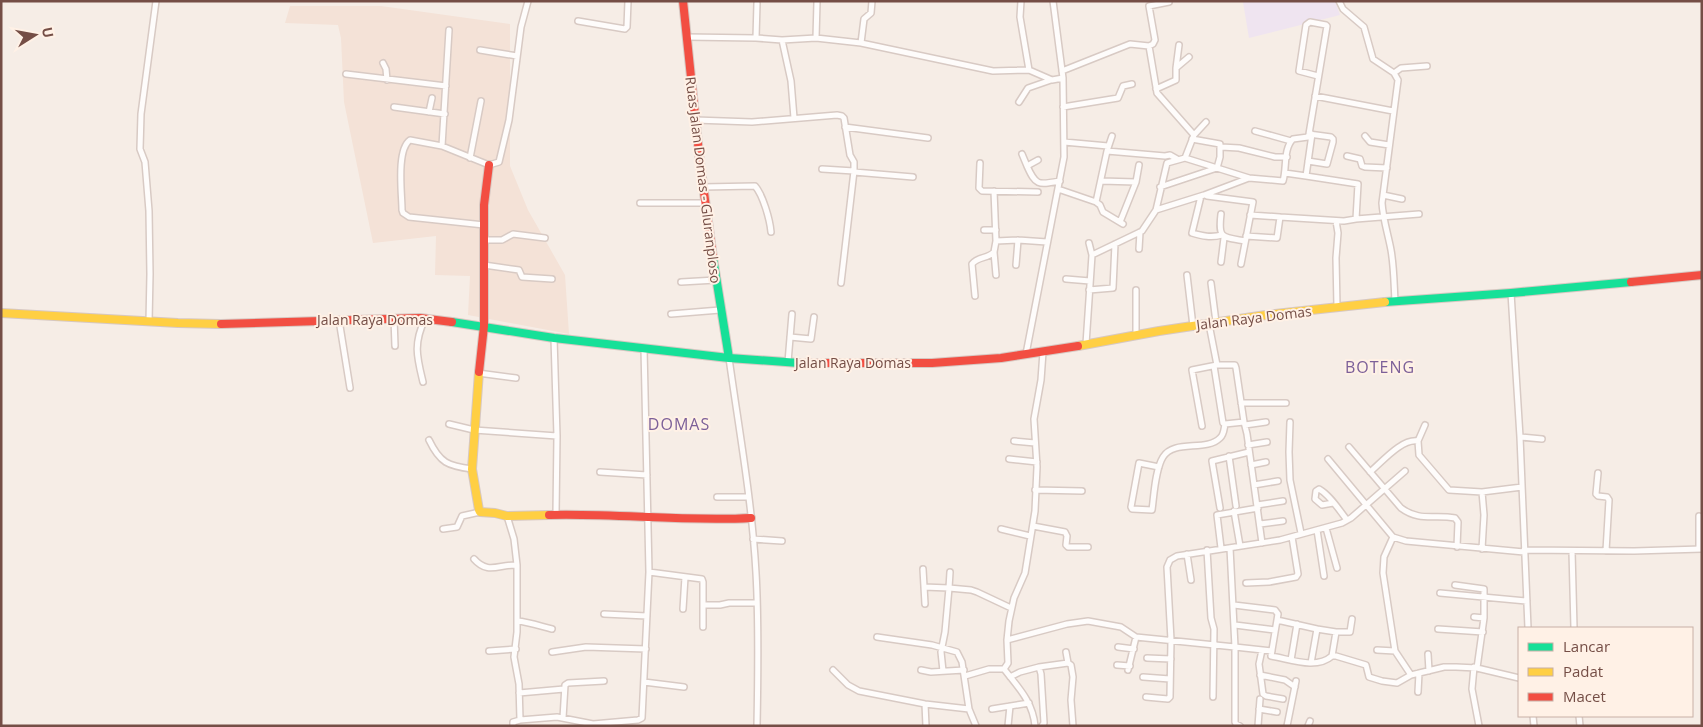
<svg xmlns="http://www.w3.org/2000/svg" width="1703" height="727" font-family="'Open Sans',sans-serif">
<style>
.residential{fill:#f4e2d7}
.education{fill:#efe4f0}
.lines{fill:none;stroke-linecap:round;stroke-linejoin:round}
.street-casing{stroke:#d8cac4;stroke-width:8}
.fast-casing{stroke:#d7c8c2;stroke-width:10}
.slow-casing{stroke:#d7c8c2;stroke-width:10}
.jam-casing{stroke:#d7c8c2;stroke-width:10}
.street{stroke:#fefcfb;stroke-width:5}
.fast{stroke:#16e098;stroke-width:8}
.slow{stroke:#ffcf43;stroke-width:8}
.jam{stroke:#f24e42;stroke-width:8}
.labels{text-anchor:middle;stroke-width:4;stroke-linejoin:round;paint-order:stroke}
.street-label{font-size:14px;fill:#754e46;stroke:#fff1e6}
.quarter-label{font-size:16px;letter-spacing:1px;fill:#7c6099;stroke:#fff1e6}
</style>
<rect width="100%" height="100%" fill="#f6ede6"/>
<path class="residential" d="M290,6H381L510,24V166L528,210L565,275L569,334L468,315L470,276L435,275L436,236L373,243L344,102L341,38L338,25L285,23Z"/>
<path class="education" d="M1246,1H1335L1340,15L1249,38L1243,2Z"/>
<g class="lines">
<g class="street-casing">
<path id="street" d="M1021,1L1020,17L1029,70
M1339,1L1343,9L1364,27L1373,59L1394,73L1398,80L1382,203C1383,219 1388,234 1391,250C1394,267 1394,284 1395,301
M578,21L625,29L627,27L628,1
M686,37L756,38L782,40L816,38L861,43L993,71L1029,70L1052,80L1063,78
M756,38L757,3
M816,38L817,2
M782,40L791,81L794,118
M861,43L864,19L871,13L872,1
M1149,46L1157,93L1194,135
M480,50L517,56
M383,63L386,69L387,80
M1176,68L1179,45
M1062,71L1130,44L1149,46L1153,44L1155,40L1149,6L1169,2
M1394,73L1401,68L1427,66
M346,74L446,86
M1156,89L1176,80V68L1189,57
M1315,96L1393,111
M1019,102L1028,88L1051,80
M394,107L445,114
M1063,107L1118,98L1123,86L1132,84
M429,112L432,98
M695,120L752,122L837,115L842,116L844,118L850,155L854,162V171L841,283
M845,127L928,138
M1255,131L1291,141
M1365,136L1370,142L1389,145
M1064,142L1108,146
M442,146L449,30
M1221,147L1239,148L1275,157H1287
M1107,151L1165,156L1170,155L1177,159
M1022,154L1027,166
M1347,156L1360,159L1362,166L1365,167L1387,168
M470,158L481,101
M1185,158L1194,135L1206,122
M1038,160L1027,166C1036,186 1038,185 1060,181
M1308,161L1327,164L1333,142V139L1331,137L1309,134
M980,163L979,188L982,191L1038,192
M822,169L854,171
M854,172L913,177
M1285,173L1306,176L1312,134
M1306,176L1358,184L1356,219
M1101,181L1136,182
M703,187L755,186C763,195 770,220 771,232
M1160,187L1217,168L1220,157V144L1192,139
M1058,189L1096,202L1107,151L1112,136
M994,191L996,241
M1383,195L1402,199
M1201,196L1192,233C1202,236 1211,238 1222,235
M1207,196L1253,202L1241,264
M1096,202L1100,205L1103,212L1123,224
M640,203H706
M1156,210L1204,195L1249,178L1283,181C1287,168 1283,149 1293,139L1308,137L1309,134L1327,26L1326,25L1310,22L1306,25L1299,71L1318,76
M1221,214C1218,239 1222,237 1245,241
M1250,215L1280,217
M1336,221L1338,233L1336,258L1337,307
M1120,222L1136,182L1139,165
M484,225L409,217L403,213L402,210C402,194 396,150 410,140L442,146L489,165L499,162L509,120L521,27L528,1
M984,230H996
M1246,236L1277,238L1280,217L1344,221L1356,219L1419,214
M484,240H502L513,234L545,238
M1089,243L1092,255
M1139,249L1140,232
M1221,262L1224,238
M484,265L519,270L522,277L552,279
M1016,265L1018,240
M996,275L994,252L996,241L1018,240L1047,242
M1187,275L1193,326
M1066,279L1090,281
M681,282L716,280
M1211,283L1216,322
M1089,290L1113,288L1115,244
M1136,290V335
M1511,293L1520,437L1528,628
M975,296L972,264C978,256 988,259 994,252
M671,314L720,310
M394,318L395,346
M339,320L350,388
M149,322L150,274L149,211L145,162L140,149L141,114L156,1
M1209,324L1217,365
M790,337L811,339L814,317
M554,338L557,436L556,514
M1086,344L1092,255L1142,231L1156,210L1167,163L1185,158L1249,178
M1026,354L1064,157L1063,78L1053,1
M729,358C739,430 752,501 756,573C759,624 758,675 757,726
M788,362L792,314
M478,373L516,378
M423,382C417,357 413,344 425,319
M1241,403H1286
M1290,422L1289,452L1290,480L1301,533
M449,424L474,430L557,436
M1225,424L1244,422
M1245,425L1266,422
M1425,425L1418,441L1419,455L1449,490L1482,492L1522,487
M1202,426L1192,370L1217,365H1235L1236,368L1244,422L1247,434L1262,543
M1520,437L1542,439
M429,440C440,463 448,466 472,469
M1014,441L1035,443
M1248,445L1267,442
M1349,447L1401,508C1420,522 1434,514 1455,518L1458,522L1457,547
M1229,456L1236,506
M1009,459L1037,462
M1328,459L1393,537L1406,541L1524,552
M1251,465L1266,462
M1159,467L1139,463L1131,507L1132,509L1152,510C1154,496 1155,470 1163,457C1174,439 1206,452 1220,438C1224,435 1224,429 1225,424L1223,423L1214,366
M600,472L647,475
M1370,472C1382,462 1402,438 1418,441
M1598,473L1596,494L1598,496L1607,497L1609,500L1606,551
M1254,485L1278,481
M1035,490L1082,491
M1482,492L1484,515L1482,549
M717,497H748
M1333,503L1322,505L1315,499L1316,491L1319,489C1330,495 1339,510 1347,520
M1257,505L1283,501
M1220,508L1212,461L1249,452
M1234,511L1240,546
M507,516L514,539L517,565V632L514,657L519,684L520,720
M1699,516V549
M1260,524L1283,521
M1033,526L1065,532L1067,536L1066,545L1068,547H1088
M1326,528L1337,568
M443,529L457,527L462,516L480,512
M1001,529L1030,536
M1317,530L1324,576
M1393,537L1384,557L1383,573L1395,651L1411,675
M753,539L782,541
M1221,548L1217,515L1258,508
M1230,548L1235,647L1272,651
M1207,550L1211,618L1214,629L1213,697
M1524,550L1634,551L1702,549
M1572,551L1574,628
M1187,554L1191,580
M474,559C488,575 499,564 517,565
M923,569L925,604
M649,572L702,579L703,582V627
M1246,583L1269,582L1296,577L1298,574L1292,537
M1455,585L1484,589V618L1477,668
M924,587L949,588L950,572
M1440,593L1527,601
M703,605H720L729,603H757
M1234,605L1275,610L1278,614L1277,620L1317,629L1311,663
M683,609L685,577
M604,614L647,616
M1474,617L1484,618
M1277,620L1271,656C1290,659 1316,670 1332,656H1336L1366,665L1369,677L1382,681L1397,683L1411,675L1444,667H1456L1477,668L1519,678
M517,621C529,622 540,626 552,629
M1235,625L1275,630
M1317,629L1336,632H1350L1352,619
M1438,629L1483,632
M877,637L932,645L957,652L962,662L969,709L976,726
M1007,640L1067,624L1088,621L1121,627L1136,637L1235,647V722L1236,724L1240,726
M1118,647L1134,649
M1262,650L1259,664L1263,694L1266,696L1283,699
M1377,650L1395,651
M489,651L516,649
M552,652L586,647L646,649
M1428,654L1429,671
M1332,656L1336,632
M1147,658L1171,659
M1291,660L1297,624
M1068,663L1071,665L1073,677L1071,700L1073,726
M1117,665L1130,666
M1039,667L1068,663L1066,652
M1474,667L1472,689L1479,726
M833,670L848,685L859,691L925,704L969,709
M921,670L931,672L964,670
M1128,670L1136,637
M943,671L941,652L945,632L949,588L971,590L977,592L1011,608
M1260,675L1285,680L1295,687
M965,676L989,669H1004
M1010,677L1020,672L1039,667L1041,674L1044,723L1042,726
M1143,677L1170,679
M644,682L684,687
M1418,692L1419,673
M519,693L564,689
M1146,697L1168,699L1170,697L1171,640L1167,567L1170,560L1177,556L1280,540L1342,523L1351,518L1405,471
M925,704L926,726
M992,709L1029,703
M1259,709L1277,712
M1533,716L1534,726
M1579,716L1580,726
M563,718L565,685L568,683L604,681
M513,726V722L520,720L557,717L593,724L638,720L642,718L649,572L644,348
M1008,726L1010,706
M1035,726C1033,702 1018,687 1004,669L1008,663L1007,640L1009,621L1014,598L1025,573L1035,511L1037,467L1034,419L1041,380L1043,352
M1258,726L1260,699
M1287,726L1296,681
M1308,726L1310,721"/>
</g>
<g class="fast-casing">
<path id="fast" d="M713,258L729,358
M1385,302L1511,293L1631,282
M452,322L554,338L729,358L799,363"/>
</g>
<g class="slow-casing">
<path id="slow" d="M1,313L178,323L221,324
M1078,346L1159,331L1266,315L1385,302
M479,372L472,469L479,510L480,512L495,513L507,516L549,515"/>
</g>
<g class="jam-casing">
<path id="jam" d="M683,1L700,163L713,258
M1631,282L1702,275
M221,324L420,318L452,322
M799,363H932L1001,358L1078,346
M479,372L484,326V205L489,165
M549,515C616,513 684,522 751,518"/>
</g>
<use href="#street" class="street"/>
<use href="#fast" class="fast"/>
<use href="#slow" class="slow"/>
<use href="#jam" class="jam"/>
</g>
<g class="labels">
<g class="street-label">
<text transform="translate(703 180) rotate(83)" y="5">Ruas Jalan Domas - Gluranploso</text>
<text transform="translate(1254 318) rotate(-7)" y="5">Jalan Raya Domas</text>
<text x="375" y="325">Jalan Raya Domas</text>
<text x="853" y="368">Jalan Raya Domas</text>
</g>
<g class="quarter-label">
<text x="1380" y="373">BOTENG</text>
<text x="679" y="430">DOMAS</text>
</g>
</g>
<rect width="1703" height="727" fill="none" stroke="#754e46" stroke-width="5"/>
<rect x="1518" y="627" width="175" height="90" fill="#fff1e6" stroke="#c8b0a6"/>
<rect x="1528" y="643" width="25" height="8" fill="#16e098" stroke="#c8b0a6"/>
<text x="1563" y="652" font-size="15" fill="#754e46">Lancar</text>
<rect x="1528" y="668" width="25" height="8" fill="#ffcf43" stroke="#c8b0a6"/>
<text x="1563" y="677" font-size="15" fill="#754e46">Padat</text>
<rect x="1528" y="693" width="25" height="8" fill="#f24e42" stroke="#c8b0a6"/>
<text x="1563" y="702" font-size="15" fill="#754e46">Macet</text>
<g transform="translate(35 35) rotate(79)" stroke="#fff1e6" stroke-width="4" paint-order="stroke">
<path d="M0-4L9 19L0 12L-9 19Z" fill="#754e46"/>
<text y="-8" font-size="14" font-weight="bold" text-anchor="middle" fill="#754e46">U</text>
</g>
</svg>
